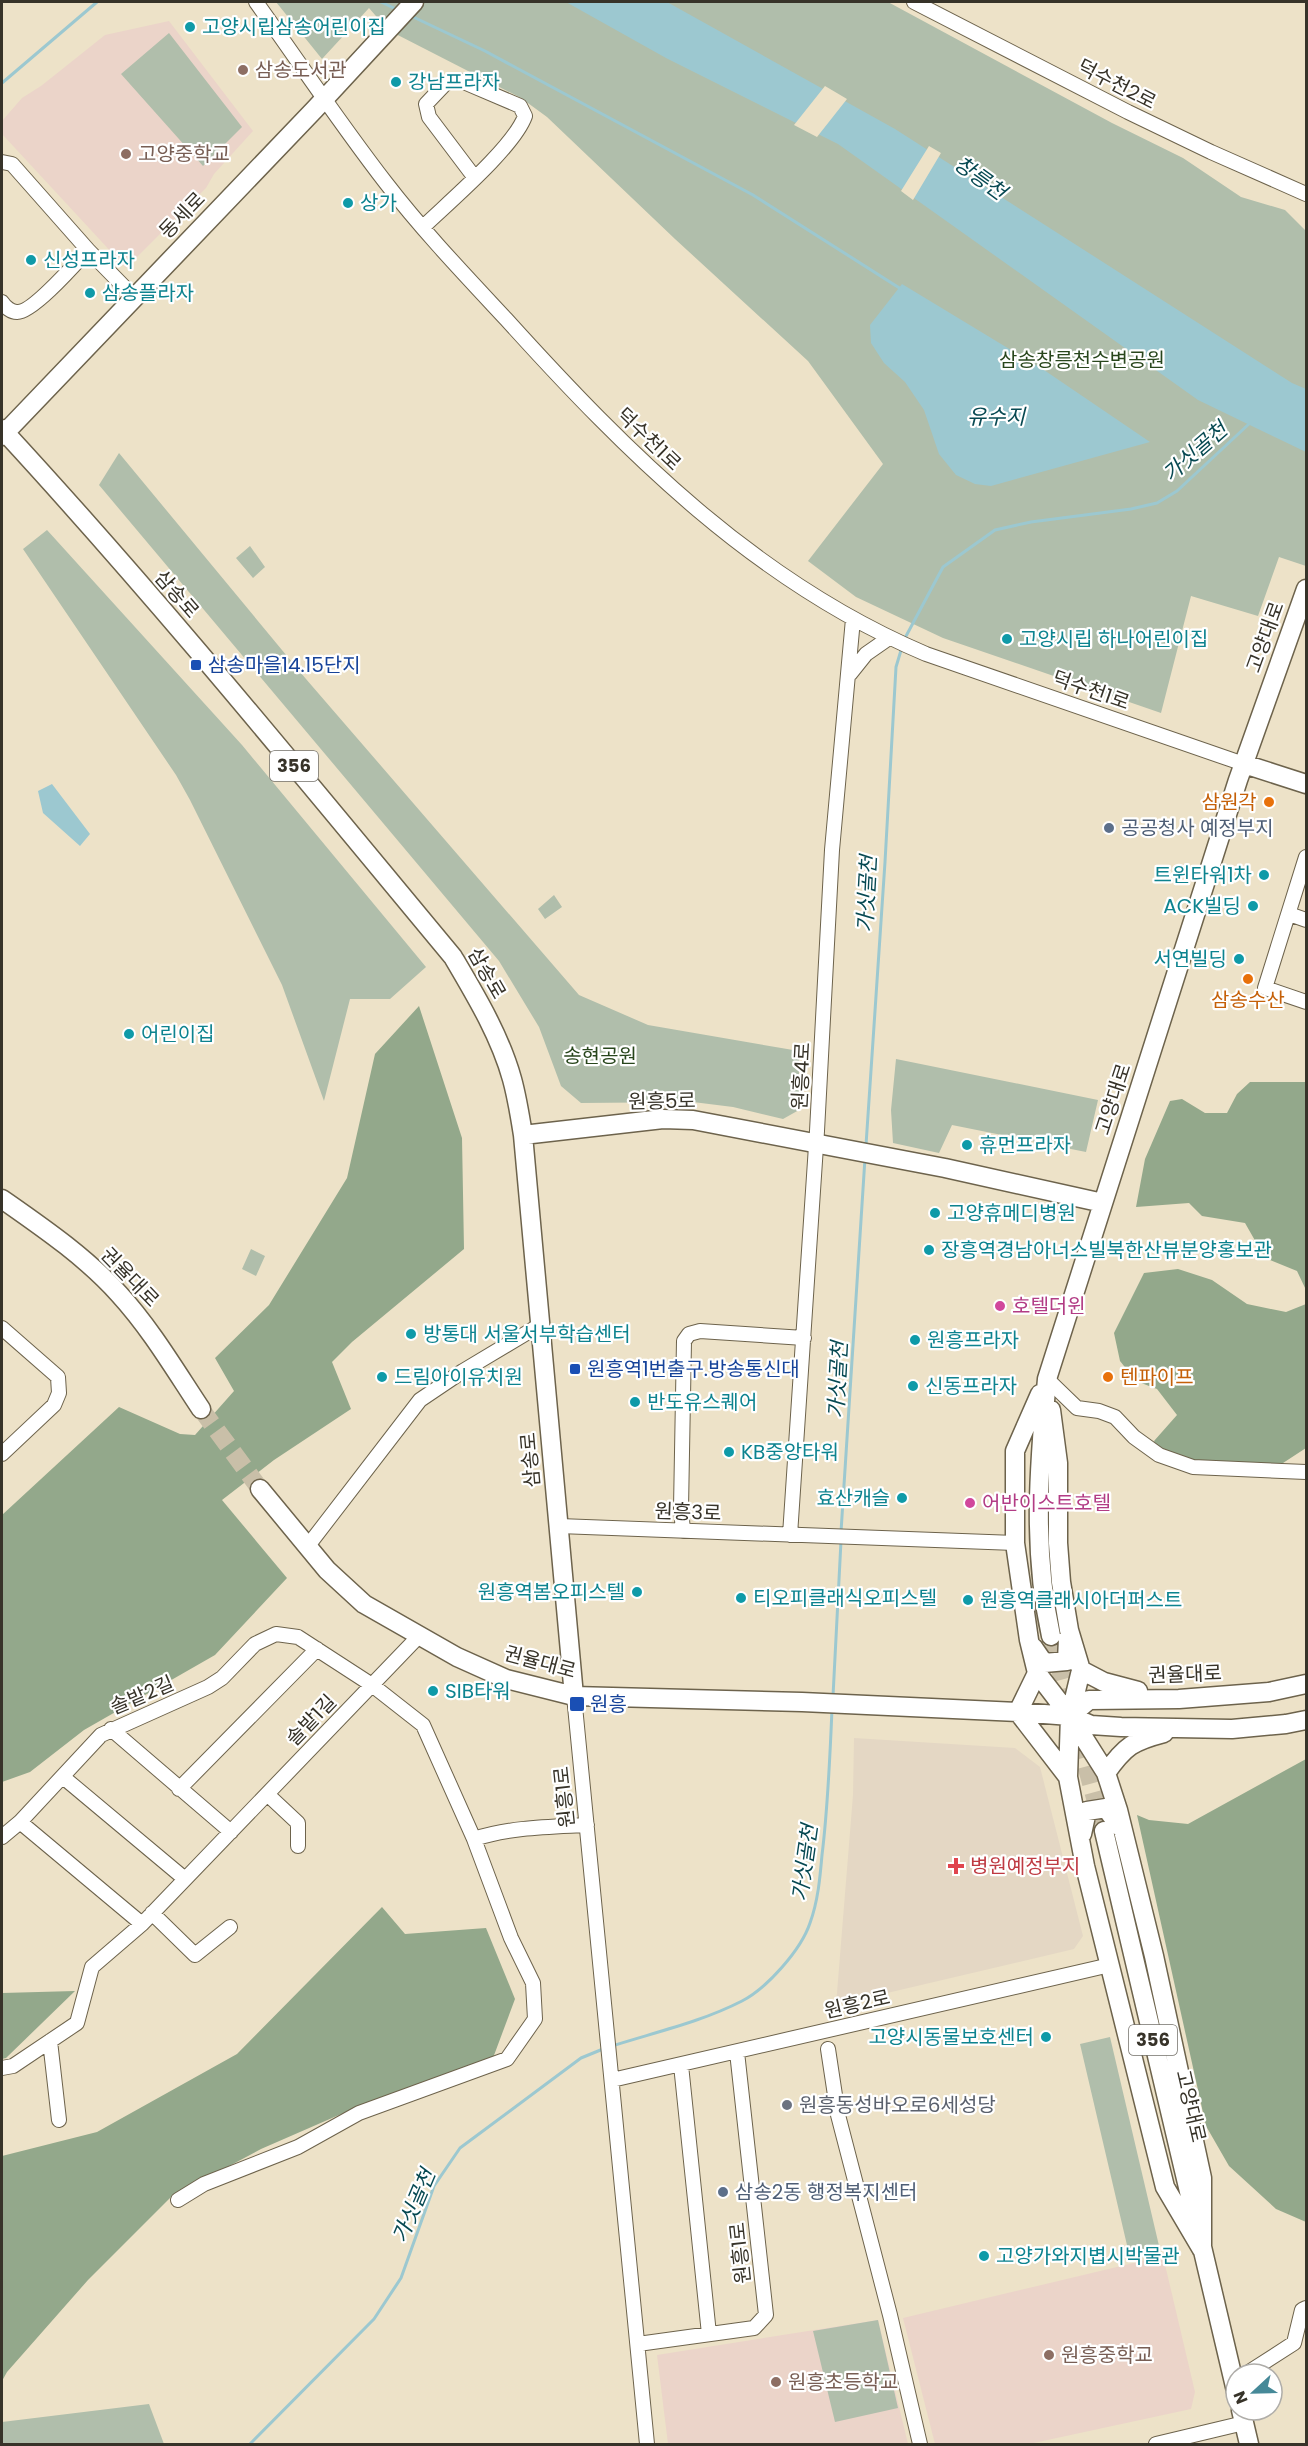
<svg xmlns="http://www.w3.org/2000/svg" width="1308" height="2446" font-family="Poppins,'Noto Sans KR',sans-serif">
<style>
.education{fill:#ebd4c9}
.medical{fill:#e4d7c4}
.green{fill:#b0beab}
.forest{fill:#93a88b}
.water{fill:#9cc8d0}
.pier{fill:#ede2c8}
.lines{fill:none;stroke-linecap:round;stroke-linejoin:round}
.stream{stroke:#9cc8d0;stroke-width:3}
.major-tunnel{stroke:#c9bfa8;stroke-width:18;stroke-dasharray:18 9;stroke-linecap:butt}
.minor-casing{stroke:#6d634c;stroke-width:16}
.major-casing{stroke:#6d634c;stroke-width:21}
.minor{stroke:#fff;stroke-width:14}
.major{stroke:#fff;stroke-width:18}
.culture-dot{fill:#0f9aa8;stroke:#fff;stroke-width:2}
.education-dot{fill:#8d6e63;stroke:#fff;stroke-width:2}
.transit-dot{fill:#1a4fb4;stroke:#fff;stroke-width:2}
.food-dot{fill:#e8710a;stroke:#fff;stroke-width:2}
.service-dot{fill:#5c6f8a;stroke:#fff;stroke-width:2}
.hotel-dot{fill:#d1479c;stroke:#fff;stroke-width:2}
.health-dot{fill:#e0444e;stroke:#fff;stroke-width:2}
.worship-dot{fill:#6b7280;stroke:#fff;stroke-width:2}
.labels{text-anchor:middle;stroke-width:4.5;stroke-linejoin:round;paint-order:stroke}
.shield{fill:#fff;stroke:#737069;stroke-width:1.5}
.shield-label{font-size:18px;font-weight:bold;fill:#373329}
.culture-label{font-size:20px;fill:#0d838f;stroke:#fff;text-anchor:start}
.education-label{font-size:20px;fill:#785e54;stroke:#fff;text-anchor:start}
.street-label{font-size:20px;fill:#373329;stroke:#fff}
.park-label{font-size:20px;fill:#28461c;stroke:#fff}
.transit-label{font-size:20px;fill:#164399;stroke:#fff;text-anchor:start}
.food-label{font-size:20px;fill:#c56008;stroke:#fff;text-anchor:end}
.service-label{font-size:20px;fill:#4e5e75;stroke:#fff;text-anchor:start}
.hotel-label{font-size:20px;fill:#b23c85;stroke:#fff;text-anchor:start}
.health-label{font-size:20px;fill:#be3a42;stroke:#fff;text-anchor:start}
.worship-label{font-size:20px;fill:#5b616d;stroke:#fff;text-anchor:start}
.water-label{font-size:21px;font-style:italic;fill:#074952;stroke:#fff}
</style>
<rect width="100%" height="100%" fill="#ede2c8"/>
<path class="education" d="M169,21L253,131L214,174L206,188L126,268L2,134V121L22,98L41,86L105,35Z
M1163,2256L1195,2392L1191,2409L1029,2444H935L903,2318Z
M878,2320L908,2444H668L657,2355Z"/>
<path class="medical" d="M854,1738L1015,1748L1040,1767L1083,1936L1074,1949L836,2005L853,1795Z"/>
<path class="green" d="M276,2H888L1112,123L1183,158L1241,197L1285,210L1306,231V566L1279,557L1258,616L1191,596L1161,713L943,638L856,597L808,561L883,464L808,361L675,239L547,117L521,98L388,30L369,8L322,59Z
M169,33L242,127L203,166L121,74Z
M119,453L306,679L579,995L648,1025L799,1051V1110L783,1119L733,1107L693,1102L581,1103L561,1086L539,1027L499,961L99,485Z
M47,530L242,745L426,967L390,999H350L324,1101L282,985L190,800L176,775L23,549Z
M250,546L265,567L253,578L236,558Z
M554,895L562,907L545,919L538,909Z
M896,1059L1098,1100L1086,1152L952,1125L939,1153L893,1143L891,1110Z
M251,1249L265,1256L256,1276L242,1269Z
M1110,2037L1160,2250L1130,2258L1080,2044Z
M878,2320L898,2408L835,2422L813,2331Z
M149,2404L164,2444H2V2422Z"/>
<path class="forest" d="M419,1006L462,1138L464,1249L352,1342L332,1362L351,1409L274,1460L222,1500L287,1578L215,1655L84,1730L30,1772L2,1782V1515L119,1407L180,1434L195,1435L234,1391L215,1358L269,1305L347,1178L375,1054Z
M1250,1082H1306V1290L1297,1271L1265,1258L1245,1223L1202,1216L1189,1203L1136,1207L1145,1159L1170,1101L1182,1099L1205,1113H1227L1237,1094Z
M1178,1269L1212,1280L1247,1304L1286,1312L1306,1304V1448L1283,1463L1193,1467L1159,1455L1154,1441L1177,1415L1157,1389L1136,1381L1120,1361L1114,1333L1144,1273Z
M1306,1759V2222L1276,2209L1229,2166L1206,2126L1137,1815L1149,1820L1188,1824Z
M382,1907L405,1934L486,1928L515,1999L493,2058L355,2108L261,2149L171,2197L88,2280L7,2372L2,2381V2156L97,2132L237,2054Z
M75,1991L6,2058L2,2059V1993Z"/>
<path class="water" d="M566,2H667L895,129L1292,383L1306,389V452L1198,400L838,144L666,58Z
M902,284L1044,370L1150,442L991,486L975,484L956,475L939,454L924,410L905,382L884,363L871,343L870,325Z
M52,784L90,834L80,846L43,813L38,791Z"/>
<path class="pier" d="M825,86L847,99L817,137L794,125Z
M929,146L941,153L913,200L901,191Z"/>
<g class="lines">
<path class="stream" d="M381,2L398,10
M409,15L485,51L753,195L901,289
M2,83L97,2
M905,638L943,567L995,530L1031,522L1131,509L1157,503L1177,491L1250,423
M866,1145L885,862L896,667L902,647
M841,1532L865,1158
M833,1696L841,1541
M612,2046C656,2032 701,2022 742,2001C767,1988 801,1950 810,1923C818,1901 820,1878 822,1855C828,1807 830,1758 832,1709
M250,2444L374,2319L401,2278L434,2186L460,2148L581,2058L603,2049"/>
<path class="major-tunnel" d="M201,1409L260,1489
M1051,1636L1104,1831"/>
<g class="minor-casing">
<path id="minor" d="M256,2C299,62 341,125 386,183C423,231 465,275 506,319C628,454 756,582 926,654L1244,764
M914,2L1128,112L1211,152L1306,194
M2,162L12,164L88,250L135,298
M423,227C449,202 514,147 525,116L520,106L459,80L446,83L426,104L429,117L475,178
M2,302C5,307 11,312 17,312C32,313 76,263 88,250
M850,674L866,654L889,638
M1306,857L1265,988L1306,1002
M1289,914L1306,920
M2,1328L58,1377L59,1393L54,1405L2,1454
M1047,1379L1077,1408L1099,1411L1115,1417L1134,1437L1159,1455L1193,1467L1306,1472
M559,1526L1015,1543
M683,1531L681,1508L684,1341L689,1334L700,1331L804,1338
M790,1535L817,1131L832,850L853,619
M307,1547L420,1400L463,1371L540,1325
M574,1696L647,2444
M111,1729L231,1832
M63,1777L185,1879
M179,1789L317,1649
M267,1794L298,1823V1846
M20,1822L142,1924
M2,1837L20,1822L101,1735L208,1687L222,1678L255,1644L276,1634L298,1637L372,1685L423,1725L474,1839L511,1938L533,1983L535,2019L507,2059L359,2113L298,2147L204,2184L178,2200
M474,1839C511,1827 549,1827 587,1825
M152,1913L195,1955L230,1927
M50,2041L59,2120
M828,2049L838,2115L890,2315L920,2444
M681,2065L709,2334
M2,2068L13,2066L77,2023L92,1967L142,1924L419,1636
M612,2080L1110,1965
M638,2344L754,2328L766,2315L737,2052
M1246,2374L1294,2343L1302,2310L1306,2308
M1156,2444L1244,2423"/>
</g>
<g class="major-casing">
<path id="major" d="M2,429C159,599 305,779 453,957C476,996 500,1036 512,1079C517,1097 520,1116 523,1135L574,1696
M2,436L315,109L414,2
M1244,764L1306,784
M523,1135L663,1119L693,1120L945,1168L1103,1203
M2,1199C42,1227 86,1257 119,1294C151,1329 175,1370 201,1409
M1040,1394L1015,1451V1543L1029,1640L1037,1673L1070,1716L1106,1773L1118,1810L1154,1956L1202,2178V2250
M1051,1410L1058,1463V1543L1061,1582L1069,1630L1081,1670L1070,1716L1068,1777L1085,1866L1165,2187L1201,2248
M260,1489L327,1570L364,1604L457,1657L506,1679L574,1696L802,1702L1018,1712L1070,1716L1091,1725L1121,1727L1232,1729L1286,1724L1306,1720
M1051,1636C1032,1550 1039,1465 1047,1379L1238,780L1306,589
M1033,1647L1044,1663L1067,1661L1068,1638
M1081,1670L1104,1682L1138,1691
M1037,1673L1018,1712L1068,1777
M1070,1716L1089,1700L1179,1699L1269,1692L1306,1684
M1106,1773C1125,1746 1133,1741 1164,1733
M1104,1831L1236,2391
M1082,1834L1087,1811L1106,1808L1119,1826
M1241,2410L1249,2444"/>
</g>
<use href="#minor" class="minor"/>
<use href="#major" class="major"/>
</g>
<g class="culture-dot">
<circle cx="190" cy="27" r="6"/>
<circle cx="396" cy="82" r="6"/>
<circle cx="348" cy="203" r="6"/>
<circle cx="31" cy="260" r="6"/>
<circle cx="90" cy="293" r="6"/>
<circle cx="1007" cy="639" r="6"/>
<circle cx="1264" cy="875" r="6"/>
<circle cx="1253" cy="906" r="6"/>
<circle cx="1239" cy="959" r="6"/>
<circle cx="129" cy="1034" r="6"/>
<circle cx="967" cy="1145" r="6"/>
<circle cx="935" cy="1213" r="6"/>
<circle cx="929" cy="1250" r="6"/>
<circle cx="411" cy="1334" r="6"/>
<circle cx="915" cy="1340" r="6"/>
<circle cx="382" cy="1377" r="6"/>
<circle cx="913" cy="1386" r="6"/>
<circle cx="635" cy="1402" r="6"/>
<circle cx="729" cy="1452" r="6"/>
<circle cx="902" cy="1498" r="6"/>
<circle cx="637" cy="1592" r="6"/>
<circle cx="741" cy="1598" r="6"/>
<circle cx="968" cy="1600" r="6"/>
<circle cx="433" cy="1691" r="6"/>
<circle cx="1046" cy="2037" r="6"/>
<circle cx="984" cy="2256" r="6"/>
</g>
<g class="education-dot">
<circle cx="243" cy="70" r="6"/>
<circle cx="126" cy="154" r="6"/>
<circle cx="1049" cy="2355" r="6"/>
<circle cx="776" cy="2382" r="6"/>
</g>
<g class="transit-dot">
<rect x="190" y="659" width="12" height="12" rx="3"/>
<rect x="569" y="1363" width="12" height="12" rx="3"/>
<rect x="569" y="1696" width="16" height="16" rx="3"/>
</g>
<g class="food-dot">
<circle cx="1269" cy="802" r="6"/>
<circle cx="1248" cy="979" r="6"/>
<circle cx="1108" cy="1377" r="6"/>
</g>
<g class="service-dot">
<circle cx="1109" cy="828" r="6"/>
<circle cx="723" cy="2192" r="6"/>
</g>
<g class="hotel-dot">
<circle cx="1000" cy="1306" r="6"/>
<circle cx="970" cy="1503" r="6"/>
</g>
<path class="health-dot" d="M953 1857h6v6h6v6h-6v6h-6v-6h-6v-6h6z"/>
<circle class="worship-dot" cx="787" cy="2105" r="6"/>
<g class="labels">
<g class="shield">
<rect x="270" y="751" width="48" height="30" rx="4.5"/>
<rect x="1129" y="2025" width="48" height="30" rx="4.5"/>
</g>
<g class="shield-label">
<text x="294" y="772">356</text>
<text x="1153" y="2046">356</text>
</g>
<g class="culture-label">
<text x="202" y="34">고양시립삼송어린이집</text>
<text x="408" y="89">강남프라자</text>
<text x="360" y="210">상가</text>
<text x="43" y="267">신성프라자</text>
<text x="102" y="300">삼송플라자</text>
<text x="1019" y="646">고양시립 하나어린이집</text>
<text x="1252" y="882" text-anchor="end">트윈타워1차</text>
<text x="1241" y="913" text-anchor="end">ACK빌딩</text>
<text x="1227" y="966" text-anchor="end">서연빌딩</text>
<text x="141" y="1041">어린이집</text>
<text x="979" y="1152">휴먼프라자</text>
<text x="947" y="1220">고양휴메디병원</text>
<text x="941" y="1257">장흥역경남아너스빌북한산뷰분양홍보관</text>
<text x="423" y="1341">방통대 서울서부학습센터</text>
<text x="927" y="1347">원흥프라자</text>
<text x="394" y="1384">드림아이유치원</text>
<text x="925" y="1393">신동프라자</text>
<text x="647" y="1409">반도유스퀘어</text>
<text x="741" y="1459">KB중앙타워</text>
<text x="890" y="1505" text-anchor="end">효산캐슬</text>
<text x="625" y="1599" text-anchor="end">원흥역봄오피스텔</text>
<text x="753" y="1605">티오피클래식오피스텔</text>
<text x="980" y="1607">원흥역클래시아더퍼스트</text>
<text x="445" y="1698">SIB타워</text>
<text x="1034" y="2044" text-anchor="end">고양시동물보호센터</text>
<text x="996" y="2263">고양가와지볍시박물관</text>
</g>
<g class="education-label">
<text x="255" y="77">삼송도서관</text>
<text x="138" y="161">고양중학교</text>
<text x="1061" y="2362">원흥중학교</text>
<text x="788" y="2389">원흥초등학교</text>
</g>
<g class="street-label">
<text transform="translate(1117 84) rotate(27)" y="7">덕수천2로</text>
<text transform="translate(182 215) rotate(-46)" y="7">동세로</text>
<text transform="translate(649 439) rotate(44)" y="7">덕수천1로</text>
<text transform="translate(177 594) rotate(49)" y="7">삼송로</text>
<text transform="translate(1265 637) rotate(-70)" y="7">고양대로</text>
<text transform="translate(1091 690) rotate(19)" y="7">덕수천1로</text>
<text transform="translate(487 973) rotate(60)" y="7">삼송로</text>
<text transform="translate(801 1076) rotate(-87)" y="7">원흥4로</text>
<text transform="translate(1113 1099) rotate(-72)" y="7">고양대로</text>
<text transform="translate(662 1101) rotate(-1)" y="7">원흥5로</text>
<text transform="translate(130 1277) rotate(46)" y="7">권율대로</text>
<text transform="translate(530 1460) rotate(-95)" y="7">삼송로</text>
<text transform="translate(688 1512) rotate(2)" y="7">원흥3로</text>
<text transform="translate(540 1662) rotate(15)" y="7">권율대로</text>
<text transform="translate(1185 1674) rotate(-2)" y="7">권율대로</text>
<text transform="translate(142 1695) rotate(-23)" y="7">솔밭2길</text>
<text transform="translate(311 1720) rotate(-46)" y="7">솔밭1길</text>
<text transform="translate(564 1797) rotate(-96)" y="7">원흥1로</text>
<text transform="translate(857 2004) rotate(-13)" y="7">원흥2로</text>
<text transform="translate(1191 2106) rotate(77)" y="7">고양대로</text>
<text transform="translate(740 2253) rotate(-96)" y="7">원흥1로</text>
</g>
<g class="park-label">
<text x="1082" y="367">삼송창릉천수변공원</text>
<text x="600" y="1063">송현공원</text>
</g>
<g class="transit-label">
<text x="208" y="672">삼송마을14.15단지</text>
<text x="587" y="1376">원흥역1번출구.방송통신대</text>
<text x="590" y="1711">원흥</text>
</g>
<g class="food-label">
<text x="1257" y="809">삼원각</text>
<text x="1248" y="1007" text-anchor="middle">삼송수산</text>
<text x="1120" y="1384" text-anchor="start">텐파이프</text>
</g>
<g class="service-label">
<text x="1121" y="835">공공청사 예정부지</text>
<text x="735" y="2199">삼송2동 행정복지센터</text>
</g>
<g class="hotel-label">
<text x="1012" y="1313">호텔더윈</text>
<text x="982" y="1510">어반이스트호텔</text>
</g>
<g class="health-label">
<text x="970" y="1873">병원예정부지</text>
</g>
<g class="worship-label">
<text x="799" y="2112">원흥동성바오로6세성당</text>
</g>
<g class="water-label">
<text transform="translate(980 178) rotate(36)" y="7">창릉천</text>
<text x="996" y="424">유수지</text>
<text transform="translate(1195 452) rotate(-41)" y="7">가싯골천</text>
<text transform="translate(867 894) rotate(-87)" y="7">가싯골천</text>
<text transform="translate(838 1380) rotate(-87)" y="7">가싯골천</text>
<text transform="translate(805 1863) rotate(-82)" y="7">가싯골천</text>
<text transform="translate(414 2206) rotate(-67)" y="7">가싯골천</text>
</g>
</g>
<rect width="1308" height="2446" fill="none" stroke="#373329" stroke-width="6"/>
<g transform="translate(1254 2392) rotate(248)"><circle r="28" fill="#ffffff" stroke="#afada9" stroke-width="1.5"/>
<path d="M0-4.5L10 22L0 15L-10 22Z" fill="#468998"/>
<text y="-9" font-size="16" font-weight="bold" text-anchor="middle" fill="#373329">N</text>
</g>
</svg>
